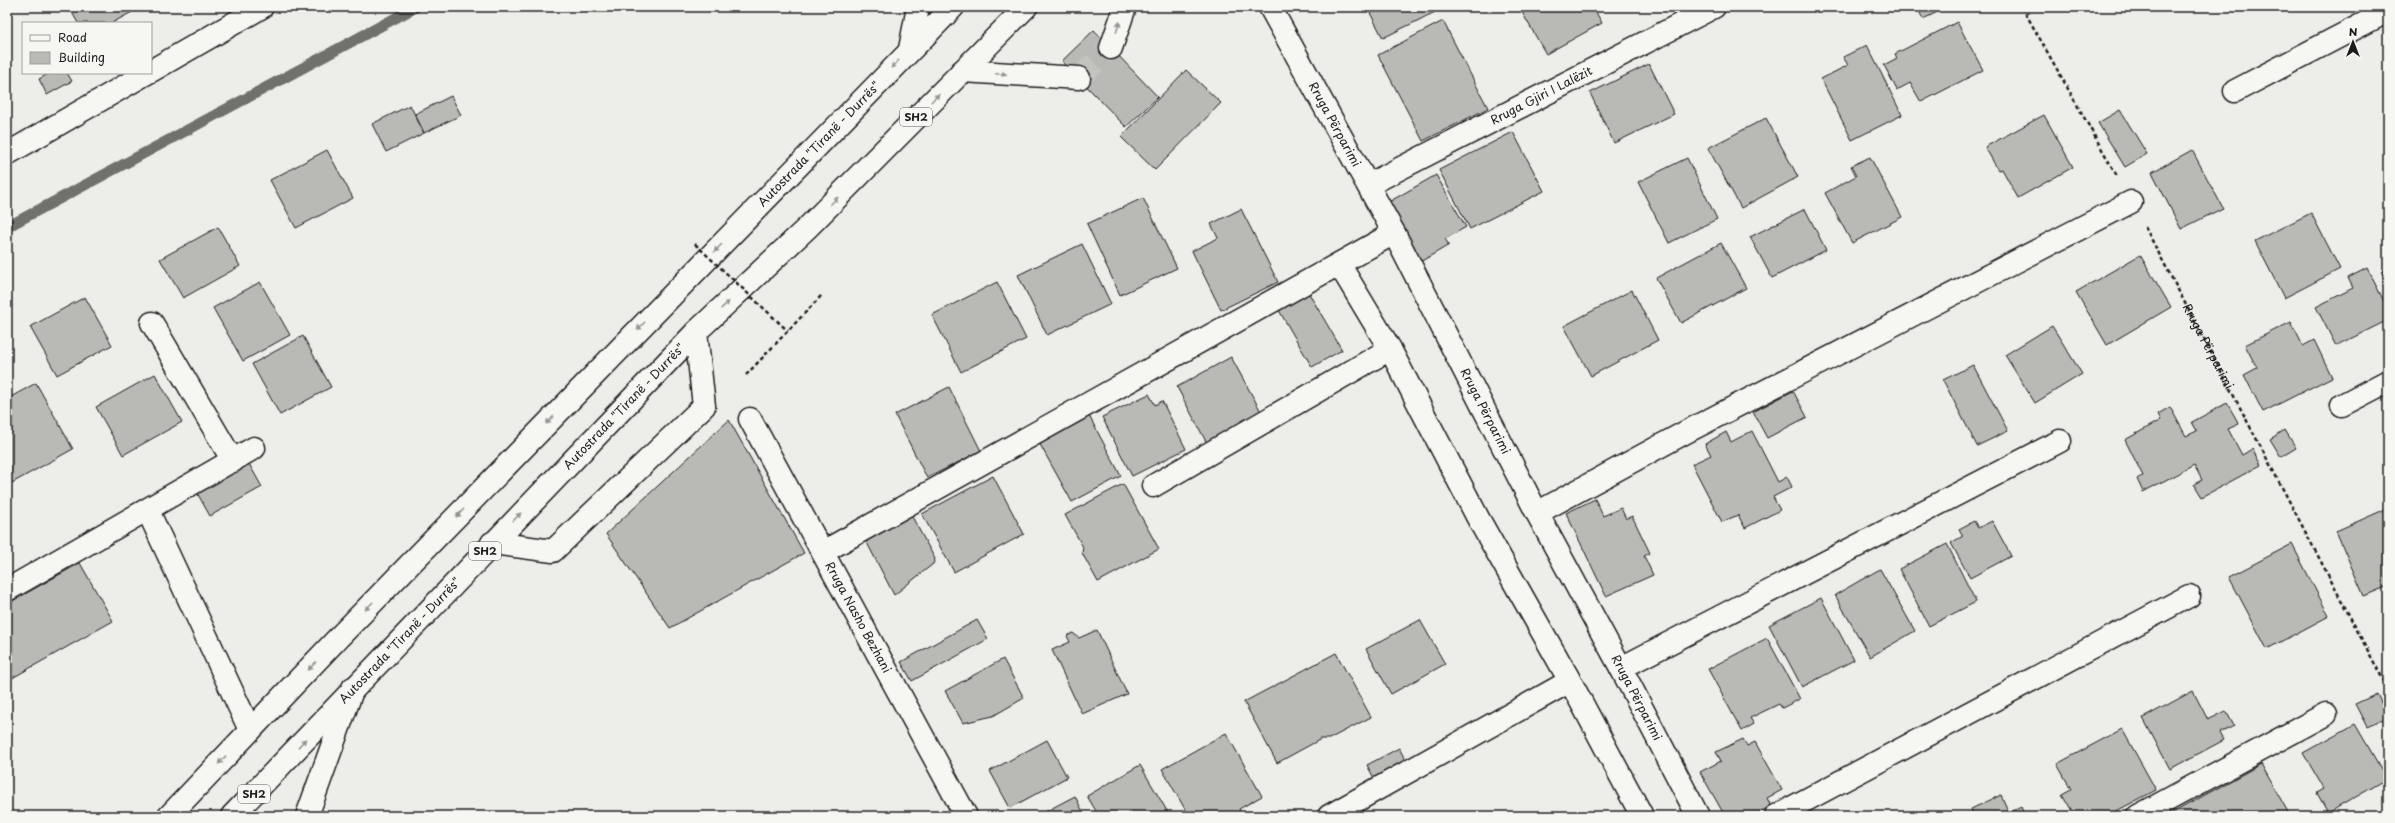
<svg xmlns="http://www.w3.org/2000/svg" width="2395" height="823" font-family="'Playpen Sans',sans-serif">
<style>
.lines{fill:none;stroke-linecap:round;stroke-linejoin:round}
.stream{stroke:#6f6f6d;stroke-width:11}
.building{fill:#b9b9b6;stroke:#1c1c1c}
.minor-tunnel{stroke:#c3c3c0;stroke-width:22;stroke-dasharray:22 11;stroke-linecap:butt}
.minor-casing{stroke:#1c1c1c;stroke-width:25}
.highway-casing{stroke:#1c1c1c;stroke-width:25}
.path{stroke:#1c1c1c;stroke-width:2.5;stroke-dasharray:4 3;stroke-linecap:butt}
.minor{stroke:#f6f6f2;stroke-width:22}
.highway{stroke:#f6f6f2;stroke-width:22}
.path-bridge{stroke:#1c1c1c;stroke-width:2.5;stroke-dasharray:4 3;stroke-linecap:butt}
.oneway{fill:#949492}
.labels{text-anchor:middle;stroke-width:4;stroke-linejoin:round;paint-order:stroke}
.shield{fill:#f6f6f2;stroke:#5d5d5c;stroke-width:1}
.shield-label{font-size:11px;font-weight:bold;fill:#1c1c1c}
.street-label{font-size:12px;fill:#1c1c1c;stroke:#f6f6f2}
</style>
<rect width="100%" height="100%" fill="#edede9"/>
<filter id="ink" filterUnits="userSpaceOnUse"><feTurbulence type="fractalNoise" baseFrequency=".025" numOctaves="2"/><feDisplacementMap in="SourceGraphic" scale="8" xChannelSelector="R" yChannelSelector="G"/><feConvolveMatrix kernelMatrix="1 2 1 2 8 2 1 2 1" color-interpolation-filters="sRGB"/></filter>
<g filter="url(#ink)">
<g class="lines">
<path class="stream" d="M7,227L416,7"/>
</g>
<path class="building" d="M69,7H141L112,23H78Z
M1367,7H1432L1435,12L1383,38Z
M1519,7H1593L1602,23L1546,54Z
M1917,7H1948L1923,19Z
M1443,21L1488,108L1423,141L1378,55Z
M1957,22L1983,70L1921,102L1910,83L1897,90L1884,65L1897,58L1895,54Z
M1094,30L1158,97L1126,127L1062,61Z
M1867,45L1902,115L1852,140L1821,79L1848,65L1843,57Z
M1649,64L1674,114L1614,143L1590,93Z
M1186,70L1221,103L1155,170L1121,137Z
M50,73H67L72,81L47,95L39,79Z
M451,96L461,115L424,133L415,114Z
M410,105L424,133L386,152L372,124Z
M2120,110L2147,154L2125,167L2098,123Z
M2044,115L2073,167L2018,198L2002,169L1998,170L1985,147Z
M1766,118L1798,177L1741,208L1708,148Z
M1513,132L1544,191L1470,229L1439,170Z
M327,150L353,198L296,228L270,180Z
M2192,150L2223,208L2181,229L2152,172Z
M1870,157L1902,217L1852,243L1825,193L1856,176L1851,166Z
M1687,158L1717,219L1669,243L1638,182Z
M1436,175L1466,227L1445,239L1449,245L1420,262L1387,203Z
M1143,198L1177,268L1120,295L1087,224Z
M1241,209L1278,282L1221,310L1192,251L1218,238L1211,224Z
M1805,209L1826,250L1772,278L1750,237Z
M2311,213L2340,269L2284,298L2255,241Z
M218,227L240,266L183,298L160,259Z
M1721,243L1746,288L1681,323L1656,278Z
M1082,244L1111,304L1047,335L1018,275Z
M2140,255L2171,307L2107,345L2076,292Z
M2367,268L2388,309V320L2336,346L2316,307L2353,288L2348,278Z
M2388,268V286L2381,272Z
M260,282L290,335L243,361L213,308Z
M997,282L1026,339L961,372L932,315Z
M1307,290L1342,350L1312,367L1277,307Z
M1632,290L1658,340L1591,376L1564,326Z
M85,297L112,345L57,375L30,327Z
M2291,322L2303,346L2314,340L2332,377L2263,412L2244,375L2257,368L2245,345Z
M2052,326L2082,374L2035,403L2005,355Z
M303,336L331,387L280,415L252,364Z
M1231,357L1264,417L1209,447L1177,387Z
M1973,365L2008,431L1977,446L1943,380Z
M155,374L182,422L123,455L96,407Z
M36,383L73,449L12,483L7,475V399Z
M949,387L981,451L927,478L895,415Z
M1793,391L1807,417L1767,438L1753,412Z
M1149,394L1155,405L1162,401L1186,449L1132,476L1102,417Z
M2227,403L2239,424L2228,429L2242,455L2252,449L2261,465L2202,497L2194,484L2202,480L2194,465L2143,492L2137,479L2143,476L2125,440L2161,420L2158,414L2170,407L2186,436L2197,431L2192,422Z
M1087,412L1121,476L1072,502L1037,439Z
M729,420L804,553L670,628L606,534Z
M2285,430L2296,448L2281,457L2270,439Z
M1752,431L1778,482L1787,477L1792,487L1773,497L1780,510L1745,528L1738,515L1722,522L1692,464L1711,455L1705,444L1726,432L1731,442Z
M248,462L262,487L210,516L196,491Z
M993,476L1024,534L954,572L922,514Z
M1123,484L1159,549L1098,582L1082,553L1083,547L1065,515Z
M1595,499L1603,516L1621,508L1626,519L1632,516L1650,553L1644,556L1653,575L1606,596L1566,513Z
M2388,508V586L2364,596L2336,531Z
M909,511L935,559L933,564L894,595L864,537Z
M1974,521L1978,528L1992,521L2011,556L1970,578L1951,543L1963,536L1959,529Z
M1947,544L1976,602L1929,626L1899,569Z
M2292,544L2329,616L2267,649L2229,577Z
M80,563L113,621L7,681V604Z
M1880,569L1915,631L1870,657L1835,595Z
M1821,598L1854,660L1802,687L1769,625Z
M977,620L988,639L912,681L901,662Z
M1420,620L1445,664L1391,694L1366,649Z
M1097,630L1127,694L1082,714L1052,650L1070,642L1067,636L1073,633L1079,638Z
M1767,638L1800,699L1782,708L1779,704L1750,718L1754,724L1742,731L1708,669Z
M1336,653L1371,717L1329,739H1321L1277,763L1244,702Z
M1003,659L1024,698L993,716L963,723L945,691Z
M2193,691L2208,720L2226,711L2234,726L2220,733L2224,740L2170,769L2143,718Z
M2377,694L2388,717L2367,727L2355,704Z
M2355,724L2387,779L2328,813L2317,793L2324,789L2303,753Z
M2122,729L2156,790L2107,816H2075L2062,794L2071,789L2057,764Z
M1226,733L1262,796L1239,809L1241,813L1236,816H1189L1162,769Z
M1743,739L1747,746L1755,742L1782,790L1767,798L1771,806L1752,816H1745L1744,813L1739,816H1725L1700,772L1721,761L1716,752Z
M1047,740L1067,777L1010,808L990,771Z
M1399,748L1408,765L1376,782L1367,765Z
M2261,764L2289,814L2285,816H2167Z
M1140,765L1170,816H1099L1087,796Z
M2001,795L2009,813L2021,807L2025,816H1974L1971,809Z
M1075,796L1085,816H1037Z"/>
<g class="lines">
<path class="minor-tunnel" d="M1079,78L1111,48"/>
<g class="minor-casing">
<g id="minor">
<path id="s2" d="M1270,7L1394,233L1537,513L1621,668L1698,816"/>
<path d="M1111,48L1125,7"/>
<path d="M910,49L918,7"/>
<path d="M151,71L262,7"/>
<path d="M962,71L1079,78"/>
<path d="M2235,91L2388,11"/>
<path d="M7,154L147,73"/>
<path id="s3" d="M1368,185L1714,7"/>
<path d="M1339,264L1390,349L1479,520L1570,681L1642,816"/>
<path d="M152,323L233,461"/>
<path d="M2342,405L2388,381"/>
<path id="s4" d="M750,419L966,816"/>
<path d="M1153,486L1390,349"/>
<path d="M148,511L250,730"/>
<path d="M1537,513L1686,432L2131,202"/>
<path d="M492,543L553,551L704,406L696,332"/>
<path d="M823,552L1394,233"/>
<path d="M7,590L254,448"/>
<path d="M1621,668L2060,441"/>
<path d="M307,816L353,688"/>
<path d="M1329,816L1570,681"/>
<path d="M1776,816L2189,596"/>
<path d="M2138,816L2326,714"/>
</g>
</g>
<g class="highway-casing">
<g id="highway">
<path id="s5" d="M169,816L339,637L953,7"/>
<path id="s6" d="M232,816L696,332L807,228L1026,7"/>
</g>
</g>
<g class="path">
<path d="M2022,7L2117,176"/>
<path id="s1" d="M2145,227L2388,689"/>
<path d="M746,375L822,295"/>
</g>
<use href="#minor" class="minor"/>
<use href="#highway" class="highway"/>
<path class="path-bridge" d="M695,244L788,331"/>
</g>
<defs><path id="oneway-solid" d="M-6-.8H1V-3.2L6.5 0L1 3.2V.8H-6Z"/></defs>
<g class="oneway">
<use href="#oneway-solid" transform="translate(1118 27) rotate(-71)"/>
<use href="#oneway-solid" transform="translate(895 64) rotate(134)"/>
<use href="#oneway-solid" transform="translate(1001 74) rotate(3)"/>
<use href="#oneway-solid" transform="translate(935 98) rotate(-45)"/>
<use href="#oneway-solid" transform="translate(834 201) rotate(-45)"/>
<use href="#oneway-solid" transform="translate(718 248) rotate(134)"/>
<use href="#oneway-solid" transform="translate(725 305) rotate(-43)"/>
<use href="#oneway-solid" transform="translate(641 326) rotate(134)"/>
<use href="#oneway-solid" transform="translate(550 420) rotate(134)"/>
<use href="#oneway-solid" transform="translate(460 513) rotate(134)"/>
<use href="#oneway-solid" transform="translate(517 517) rotate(-46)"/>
<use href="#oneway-solid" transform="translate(369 606) rotate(134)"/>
<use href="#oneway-solid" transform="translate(312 666) rotate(134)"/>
<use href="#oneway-solid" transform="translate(302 743) rotate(-47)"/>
<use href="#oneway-solid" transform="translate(222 760) rotate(133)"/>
</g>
</g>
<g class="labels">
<g class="shield">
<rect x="900" y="108" width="32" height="18" rx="3"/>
<rect x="469" y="542" width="32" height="18" rx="3"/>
<rect x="238" y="785" width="32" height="18" rx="3"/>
</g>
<g class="shield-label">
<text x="916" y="121">SH2</text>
<text x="485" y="555">SH2</text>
<text x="254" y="798">SH2</text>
</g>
<g class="street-label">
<text dy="4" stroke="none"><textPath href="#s3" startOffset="195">Rruga Gjiri I Lalëzit</textPath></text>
<text dy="4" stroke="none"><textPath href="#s2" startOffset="134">Rruga Përparimi</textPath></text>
<text dy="4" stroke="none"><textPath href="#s5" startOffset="935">Autostrada "Tiranë - Durrës"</textPath></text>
<text dy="4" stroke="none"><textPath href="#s1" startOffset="135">Rruga Përparimi</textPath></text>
<text dy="4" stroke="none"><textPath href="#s6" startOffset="567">Autostrada "Tiranë - Durrës"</textPath></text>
<text dy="4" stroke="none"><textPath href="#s2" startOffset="458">Rruga Përparimi</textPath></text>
<text dy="4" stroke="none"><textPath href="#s4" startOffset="226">Rruga Nasho Bezhani</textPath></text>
<text dy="4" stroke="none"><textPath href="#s6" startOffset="243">Autostrada "Tiranë - Durrës"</textPath></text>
<text dy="4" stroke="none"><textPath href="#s2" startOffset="782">Rruga Përparimi</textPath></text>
</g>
</g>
<rect width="2395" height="823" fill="none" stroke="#f6f6f2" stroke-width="24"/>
<rect x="12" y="12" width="2371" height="799" fill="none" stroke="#1c1c1c" stroke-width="1.5" filter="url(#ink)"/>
<rect x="22" y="22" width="130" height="52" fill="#f6f6f2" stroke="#9f9f9c"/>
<rect x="30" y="35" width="20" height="6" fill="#f6f6f2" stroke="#9f9f9c"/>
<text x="58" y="42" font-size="12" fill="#1c1c1c">Road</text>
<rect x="30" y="52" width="20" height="12" fill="#b9b9b6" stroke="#9f9f9c"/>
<text x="58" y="62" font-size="12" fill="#1c1c1c">Building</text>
<g transform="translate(2353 42)" stroke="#f6f6f2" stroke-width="3" paint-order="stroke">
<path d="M0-3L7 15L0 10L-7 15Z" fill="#1c1c1c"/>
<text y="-6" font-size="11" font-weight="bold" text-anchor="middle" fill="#1c1c1c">N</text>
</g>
</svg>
